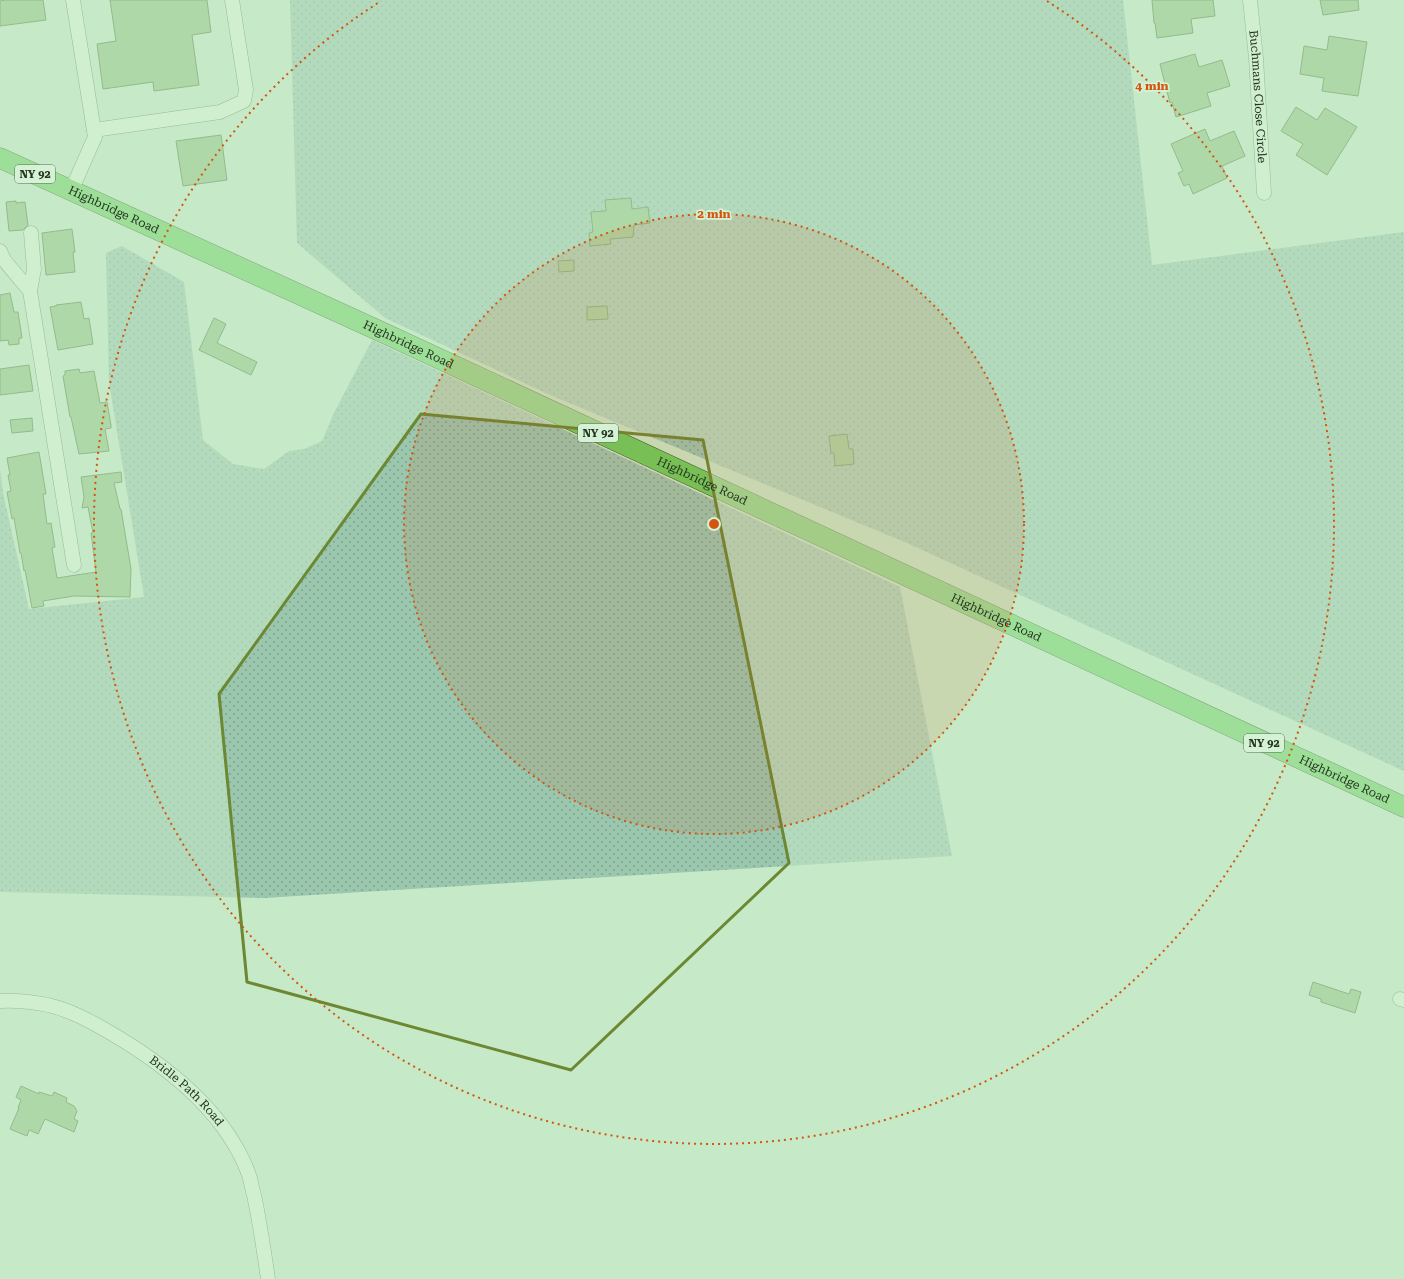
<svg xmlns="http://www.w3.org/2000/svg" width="1404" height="1279" font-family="'Roboto Serif',serif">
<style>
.grass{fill:url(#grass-dots)}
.building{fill:#91c480;stroke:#568046}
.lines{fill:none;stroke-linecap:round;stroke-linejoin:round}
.minor-casing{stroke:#63835e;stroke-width:15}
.highway-casing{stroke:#385231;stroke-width:21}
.minor{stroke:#d9f5da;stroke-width:14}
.highway{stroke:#6cd060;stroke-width:20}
.marked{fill:none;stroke:#6c8833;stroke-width:3;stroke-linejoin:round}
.ring{fill:none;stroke:#d4550e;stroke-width:2;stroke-dasharray:2 4}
.labels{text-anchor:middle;stroke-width:3.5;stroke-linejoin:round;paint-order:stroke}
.shield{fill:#d5f2d6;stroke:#596e57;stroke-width:1}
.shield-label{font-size:11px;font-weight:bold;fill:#243520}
.street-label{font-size:12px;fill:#243520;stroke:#d5f2d6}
.centre{fill:#d4550e;stroke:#d5f2d6;stroke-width:2}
.ring-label{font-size:12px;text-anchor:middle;font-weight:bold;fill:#d4550e;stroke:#d5f2d6;stroke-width:3.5;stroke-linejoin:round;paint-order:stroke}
</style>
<defs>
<pattern id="grass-dots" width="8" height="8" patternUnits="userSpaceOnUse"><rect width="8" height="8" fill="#9bc7af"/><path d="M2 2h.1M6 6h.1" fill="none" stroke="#7ea28e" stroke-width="1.8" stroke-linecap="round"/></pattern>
</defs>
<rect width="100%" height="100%" fill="#c6eac7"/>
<path class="grass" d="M290,0H1123L1152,265L1404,232V771L907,543L550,395L385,318L297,243Z
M122,246L184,282L203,440L233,464L264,469L289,451L304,449L322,441L334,413L372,340L900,587L952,856L264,898L0,892V469L3,493L29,609L144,597L109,382L106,253Z"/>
<path class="building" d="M5,0H43L46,20L0,26V1Z
M110,0H207L211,32L192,35L199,85L154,91L153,82L103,89L97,44L116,41Z
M1152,0H1213L1215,16L1191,19L1193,33L1157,38L1155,23H1154Z
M1320,0H1358L1359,10L1323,15Z
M1329,36L1367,42L1358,96L1322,91L1324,78L1300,74L1304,46L1327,50Z
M1195,54L1199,67L1222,60L1230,86L1207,93L1211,106L1176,117L1172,102L1170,103L1160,64Z
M1296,107L1317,120L1325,108L1357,127L1327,175L1296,155L1303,144L1281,131Z
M1205,129L1210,141L1234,131L1245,156L1222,166L1227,178L1193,194L1189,184L1184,186L1178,173L1183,171L1171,144Z
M221,135L227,180L183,186L176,141Z
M631,198L632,209L648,207L650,223L634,225L633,237L610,239L611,244L590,246L589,233L593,232L591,212L606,211L605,200Z
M16,201V203L25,202L28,225L23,230L9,231L6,202Z
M72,229L75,252H73L75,272L46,275L42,233Z
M574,260V271L559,272L558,261Z
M10,293L14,312H18L22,338H19V344L9,345L8,340L0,341V295Z
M81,302L84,319L89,318L93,344L58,350L50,307L56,306V305Z
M607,306L608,319L587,320V307Z
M214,318L226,324L217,343L257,362L251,375L199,350Z
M29,365L33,391L0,395V369Z
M79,369L80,373L94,371L100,403L107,402L111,425V428L105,429L109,451L79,454L71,417H70L63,376L65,375V371Z
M32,418L33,431L12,433L10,420Z
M847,434L849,449H853L854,464L835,466L834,453H831L829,436Z
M39,452L46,494H43L47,524L51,523L55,547L52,548L57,578L96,572L91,533H93L88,507L82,508L84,497L81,477L121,472L122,482L114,483L120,509H121L131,569L130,597L74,596L43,601L44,606L32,608L25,570L24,571L21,553H20L14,518L12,519L7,492L11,491L8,475H10L7,458Z
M1313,982L1349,994L1351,989L1361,992L1355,1013L1321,1002V999L1309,995Z
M21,1086L39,1094V1092L52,1096L54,1092L67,1098L66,1102L74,1106L77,1111L74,1119L78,1121L74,1132L45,1119L38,1134L29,1130L27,1136L10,1129L19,1108H18L21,1100L16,1097Z"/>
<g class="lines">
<g class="minor-casing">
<g id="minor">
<path id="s1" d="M1250,0L1256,58L1264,193"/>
<path d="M94,130L220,112L244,101L246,90L232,0"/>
<path d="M71,191L95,137L73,0"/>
<path d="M0,251L4,260L30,291L74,565"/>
<path d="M30,291L34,269L31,233"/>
<path d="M1400,999L1404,1000"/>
<path id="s2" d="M0,1001C16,1000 32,1002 48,1005C70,1010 90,1021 109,1032C166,1065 226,1111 249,1175C251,1181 252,1189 254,1195C260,1223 264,1251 268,1279"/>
</g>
</g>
<g class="highway-casing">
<g id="highway">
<path id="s3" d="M0,158L386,334L1404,807"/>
</g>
</g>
<use href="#minor" class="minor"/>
<use href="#highway" class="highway"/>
</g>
<path d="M0 0H1404V1279H0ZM421,414L703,440L789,863L571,1070L247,982L219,694Z" fill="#c6eac7" fill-opacity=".55" fill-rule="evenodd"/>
<path class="marked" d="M421,414L703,440L789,863L571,1070L247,982L219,694Z"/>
<circle cx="714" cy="524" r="310" fill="#d4550e" fill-opacity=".12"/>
<g class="ring">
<circle cx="714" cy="524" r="310"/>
<path d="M1047 1A620 620 0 1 1 381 1"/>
</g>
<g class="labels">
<g class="shield">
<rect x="15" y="165" width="40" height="18" rx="3"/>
<rect x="578" y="424" width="40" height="18" rx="3"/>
<rect x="1244" y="734" width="40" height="18" rx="3"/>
</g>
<g class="shield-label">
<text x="35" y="178">NY 92</text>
<text x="598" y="437">NY 92</text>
<text x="1264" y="747">NY 92</text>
</g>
<g class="street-label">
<text dy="4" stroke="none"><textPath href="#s1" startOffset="97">Buchmans Close Circle</textPath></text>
<text dy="4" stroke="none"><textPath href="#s3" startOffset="125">Highbridge Road</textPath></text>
<text dy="4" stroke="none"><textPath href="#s3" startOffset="449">Highbridge Road</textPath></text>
<text dy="4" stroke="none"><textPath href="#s3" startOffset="773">Highbridge Road</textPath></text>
<text dy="4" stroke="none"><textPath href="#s3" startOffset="1097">Highbridge Road</textPath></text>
<text dy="4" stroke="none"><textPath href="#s3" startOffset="1481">Highbridge Road</textPath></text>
<text dy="4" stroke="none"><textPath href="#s2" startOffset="213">Bridle Path Road</textPath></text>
</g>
</g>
<circle cx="714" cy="524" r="6" class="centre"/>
<g class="ring-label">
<text x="1152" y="90">4 min</text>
<text x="714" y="218">2 min</text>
</g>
</svg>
